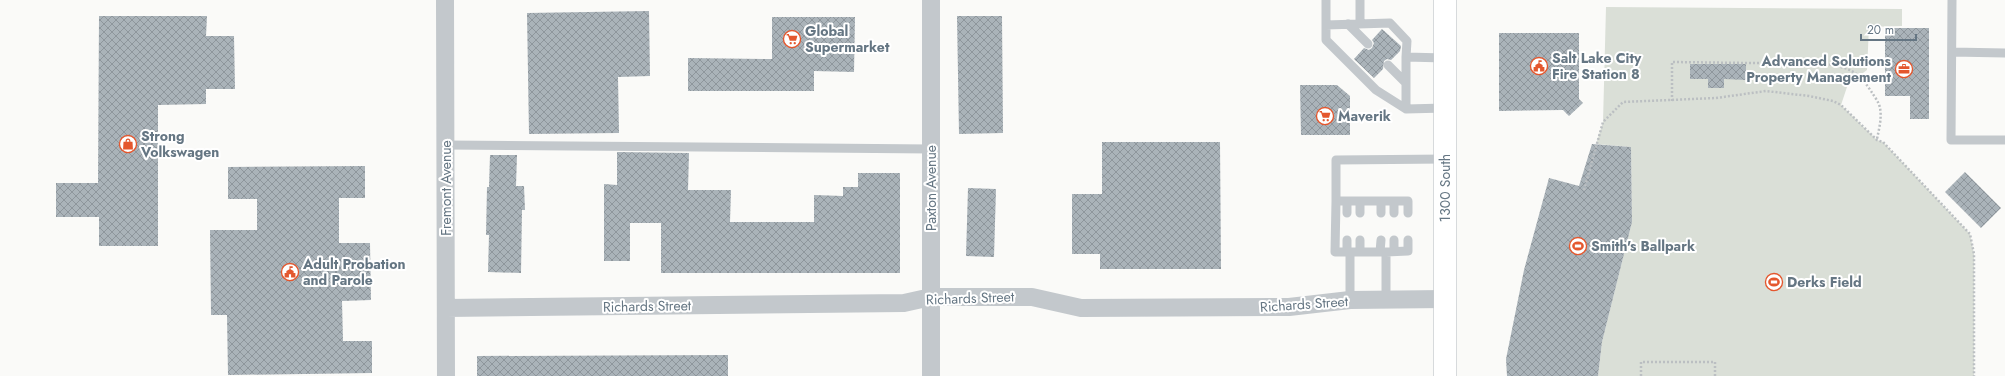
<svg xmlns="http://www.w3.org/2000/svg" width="2005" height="376" font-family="Jost,sans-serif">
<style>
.green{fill:#dadfd7}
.building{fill:url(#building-cross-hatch)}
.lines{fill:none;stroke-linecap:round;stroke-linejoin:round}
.secondary-casing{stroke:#b3babf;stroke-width:23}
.path{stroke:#bbbfc2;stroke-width:2.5;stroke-dasharray:2 2;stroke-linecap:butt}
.service{stroke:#c3c8cc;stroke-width:9}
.minor{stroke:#c3c8cc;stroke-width:18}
.secondary{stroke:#fff;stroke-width:22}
.labels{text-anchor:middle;stroke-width:4;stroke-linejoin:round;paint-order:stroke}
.poi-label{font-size:14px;font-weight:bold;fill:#657683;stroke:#fff;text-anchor:start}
.street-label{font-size:14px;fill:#657683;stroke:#fff}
</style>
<defs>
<pattern id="building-cross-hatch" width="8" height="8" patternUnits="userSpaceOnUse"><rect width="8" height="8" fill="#aab3b9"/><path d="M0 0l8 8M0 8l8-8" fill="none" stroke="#8e969c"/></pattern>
</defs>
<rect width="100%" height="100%" fill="#fafaf8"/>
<path class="green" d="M1606,7L1902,9V26L1869,27L1867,70L1848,84L1841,105L1877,140L1883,142L1970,234L1974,254V376H1598L1602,342L1632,222L1631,147L1596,144L1603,122Z"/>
<path class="building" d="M649,11L650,76L618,77L619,133L529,134L527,13Z
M99,16H207L206,36H234L235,89H206V104L158,105V246H99V217H56V183H98Z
M957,16H1002L1003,133L959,134Z
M772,17H855L854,72L814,71V91H688V58L772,59Z
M1885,28H1929V119H1910V96H1885Z
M1382,29L1401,46L1400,51L1391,60L1387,59L1384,61L1383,69L1374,78L1354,59L1364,48L1369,50L1372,48L1374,43L1372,40Z
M1499,33H1579V99L1583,103L1569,116L1563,110L1499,111Z
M1690,64H1746V80L1724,79V88H1708V79H1690Z
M1300,85H1337L1350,96V135H1301Z
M1102,142H1220L1221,269H1100V254H1072V194H1102Z
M1592,144L1631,147L1632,222L1602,342L1598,376H1507L1506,359L1524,270L1549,178L1579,186Z
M617,152L689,153L688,190H731L730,222H814V195L843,196V187H858V173H900V273H661V223H630V261H604V184L617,185Z
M490,155H517L516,186H524L525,210H522L521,273L488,272L489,235H486L487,187H489Z
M365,166V198H339V243H370L371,300L342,301L343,341H372V373L228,375L227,315H211L210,230H257V199H228V167Z
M1965,172L2001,208L1981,228L1945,192Z
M968,188L996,189L994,257L966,256Z
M728,355V376H477V356Z"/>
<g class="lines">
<g class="secondary-casing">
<path id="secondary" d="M1445,0V376"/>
</g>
<path class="path" d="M1672,101V62L1828,64C1852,69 1857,71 1871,91C1874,96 1879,102 1880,108C1882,118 1879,129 1877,139
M1584,190L1603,122L1623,102L1716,98L1766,91L1809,96L1833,101L1841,105L1877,140L1883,142L1970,234L1974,254V376
M1641,376V362H1715V376"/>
<path class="service" d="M1326,0V40L1376,90L1406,109L1445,108
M1952,0L1951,140H2005
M1348,24L1368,44
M1360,24V0
M1326,25L1390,23L1407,41L1406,57
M1952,52L2005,53
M1388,65L1406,83
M1406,109V57L1445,58
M446,145L931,149
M1336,201L1335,252H1350
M1347,201V213
M1360,201V213
M1381,201V213
M1394,201V213
M1408,213V201H1336V160L1446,159
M1347,240V252
M1360,240V252
M1394,240V251
M1380,252L1381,240
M1386,252L1408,251V240
M1350,300V252H1386V300"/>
<path class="minor" d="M445,0L446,376
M931,0V376
M446,308L904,303L931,297H1032L1081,308L1289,307L1350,300L1445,299"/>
<use href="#secondary" class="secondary"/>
</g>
<defs>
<g id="supermarket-ring" transform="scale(0.9)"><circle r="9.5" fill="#fff" stroke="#e4572e" stroke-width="1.5"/><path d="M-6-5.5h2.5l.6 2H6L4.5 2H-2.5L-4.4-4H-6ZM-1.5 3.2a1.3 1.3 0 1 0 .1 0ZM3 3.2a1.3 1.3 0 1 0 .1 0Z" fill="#e4572e"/></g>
<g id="civic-ring" transform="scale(0.9)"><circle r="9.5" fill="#fff" stroke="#e4572e" stroke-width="1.5"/><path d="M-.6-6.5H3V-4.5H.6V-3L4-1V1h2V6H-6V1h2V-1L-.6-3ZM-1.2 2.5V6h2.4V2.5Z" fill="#e4572e"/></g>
<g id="office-ring" transform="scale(0.9)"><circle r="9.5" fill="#fff" stroke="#e4572e" stroke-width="1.5"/><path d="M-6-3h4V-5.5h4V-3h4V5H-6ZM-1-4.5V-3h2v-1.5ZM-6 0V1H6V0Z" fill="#e4572e"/></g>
<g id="shop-ring" transform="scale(0.9)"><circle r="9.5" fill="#fff" stroke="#e4572e" stroke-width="1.5"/><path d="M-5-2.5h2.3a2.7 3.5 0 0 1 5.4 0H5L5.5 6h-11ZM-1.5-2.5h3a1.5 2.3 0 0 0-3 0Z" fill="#e4572e"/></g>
<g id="stadium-ring" transform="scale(0.9)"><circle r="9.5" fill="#fff" stroke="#e4572e" stroke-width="1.5"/><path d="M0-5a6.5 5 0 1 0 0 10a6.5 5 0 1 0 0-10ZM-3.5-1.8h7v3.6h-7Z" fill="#e4572e"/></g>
</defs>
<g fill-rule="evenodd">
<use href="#supermarket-ring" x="792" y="39"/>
<use href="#civic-ring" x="1539" y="66"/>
<use href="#office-ring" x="1904" y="69"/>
<use href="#supermarket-ring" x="1325" y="116"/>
<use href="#shop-ring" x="128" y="144"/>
<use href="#stadium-ring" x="1578" y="246"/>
<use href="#civic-ring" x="290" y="272"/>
<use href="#stadium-ring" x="1774" y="282"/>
</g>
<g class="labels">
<g class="poi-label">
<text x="805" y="36">Global<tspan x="805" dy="16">Supermarket</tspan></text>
<text x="1552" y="63">Salt Lake City<tspan x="1552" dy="16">Fire Station 8</tspan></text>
<text x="1891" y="66" text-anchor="end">Advanced Solutions<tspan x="1891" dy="16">Property Management</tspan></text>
<text x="1338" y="121">Maverik</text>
<text x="141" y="141">Strong<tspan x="141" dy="16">Volkswagen</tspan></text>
<text x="1591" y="251">Smith's Ballpark</text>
<text x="303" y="269">Adult Probation<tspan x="303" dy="16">and Parole</tspan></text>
<text x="1787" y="287">Derks Field</text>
</g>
<g class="street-label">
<text transform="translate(446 188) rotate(-90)" y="5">Fremont Avenue</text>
<text transform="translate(931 188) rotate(-90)" y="5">Paxton Avenue</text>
<text transform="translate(1445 188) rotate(-90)" y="5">1300 South</text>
<text transform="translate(970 298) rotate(-2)" y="5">Richards Street</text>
<text transform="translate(1304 304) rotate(-4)" y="5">Richards Street</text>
<text transform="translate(647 306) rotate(-1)" y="5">Richards Street</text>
</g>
</g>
<path d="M1861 34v6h55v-6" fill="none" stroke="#657683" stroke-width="2"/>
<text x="1867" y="34" font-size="12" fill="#657683" stroke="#ffffff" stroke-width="3" paint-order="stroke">20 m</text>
</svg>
